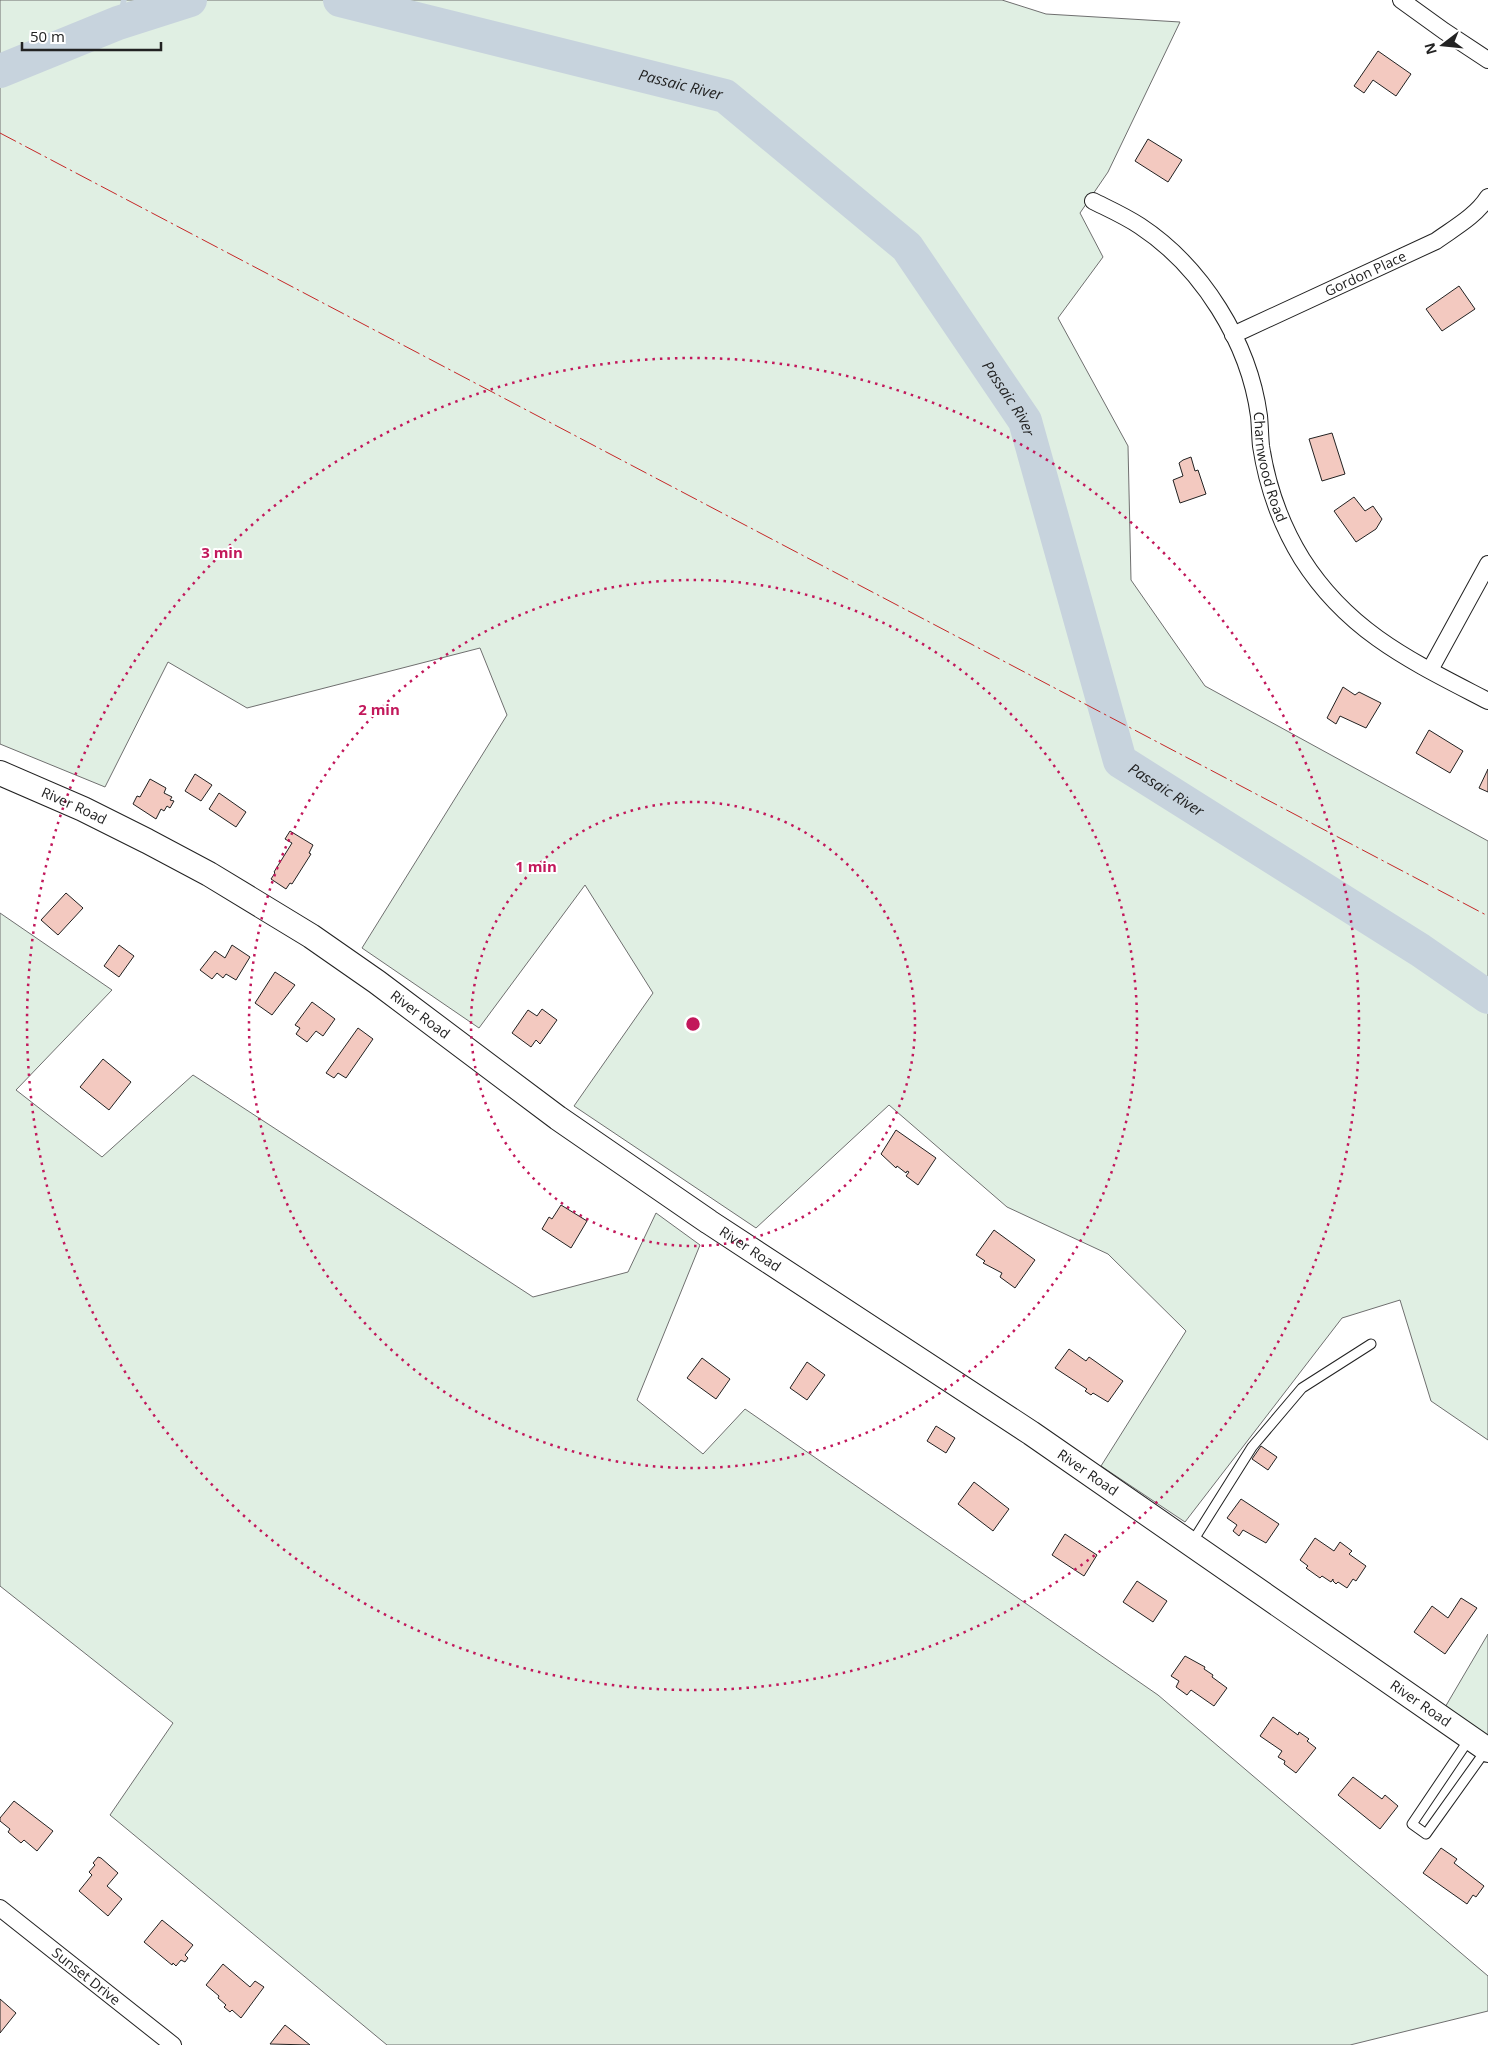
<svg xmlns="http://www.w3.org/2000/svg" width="1488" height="2045" font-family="'Open Sans',sans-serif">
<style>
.green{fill:#e0efe3;stroke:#6f6f6f}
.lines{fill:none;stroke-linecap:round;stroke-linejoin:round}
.stream{stroke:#c7d3dd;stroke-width:5.5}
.river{stroke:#c7d3dd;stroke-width:34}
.building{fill:#f3c9c0;stroke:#222}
.lane-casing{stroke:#222;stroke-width:11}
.street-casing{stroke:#222;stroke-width:18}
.secondary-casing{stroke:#222;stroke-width:26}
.lane{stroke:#fff;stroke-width:9}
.street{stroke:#fff;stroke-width:16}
.secondary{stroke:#fff;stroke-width:24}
.power{stroke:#c62828;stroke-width:1;stroke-dasharray:18 4 2.5 4;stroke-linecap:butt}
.ring{fill:none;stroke:#c2185b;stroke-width:2.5;stroke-dasharray:2.5 5}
.labels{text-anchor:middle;stroke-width:4;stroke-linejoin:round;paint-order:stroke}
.street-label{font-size:14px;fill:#222;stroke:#fff}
.water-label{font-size:15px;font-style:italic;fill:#222;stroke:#fff}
.centre{fill:#c2185b;stroke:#fff;stroke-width:2.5}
.ring-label{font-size:15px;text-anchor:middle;font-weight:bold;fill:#c2185b;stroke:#fff;stroke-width:4;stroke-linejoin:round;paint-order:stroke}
</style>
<rect width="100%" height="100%" fill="#fff"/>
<path class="green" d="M0,0H1002L1046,14L1180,22L1108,172L1080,213L1103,257L1058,318L1128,446L1131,580L1205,686L1488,841V1440L1431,1401L1400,1300L1342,1318L1185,1522L1101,1466L1186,1331L1108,1254L1007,1207L889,1105L756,1228L574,1106L653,993L585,885L479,1028L362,948L507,715L480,648L247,708L168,662L105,787L0,744Z
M0,913L112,990L16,1090L102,1157L193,1075L533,1297L628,1272L656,1213L700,1245L637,1400L703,1454L745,1409L1158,1695L1488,1976V2011L1350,2045H387L110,1815L173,1723L0,1586Z
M1488,1634V1739L1444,1709Z"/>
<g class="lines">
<path class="stream" d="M118,23L124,0"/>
<g class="river">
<path id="s1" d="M340,0L725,96L907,247L1025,421L1120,761L1420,950L1488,997"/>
<path d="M0,71L118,23L190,0"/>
</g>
</g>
<path class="building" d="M1378,51L1411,74L1396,96L1373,80L1364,93L1354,86Z
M1148,139L1182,160L1168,182L1135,161Z
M1459,286L1475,309L1442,331L1426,309Z
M1332,433L1345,474L1322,481L1309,439Z
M1191,457L1195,471L1198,470L1206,494L1180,503L1173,480L1183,476L1179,463L1183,460Z
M1354,497L1365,511L1373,506L1382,519L1376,529L1356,542L1334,511Z
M1343,687L1355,695L1359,692L1381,703L1366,728L1340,716L1336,724L1327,718Z
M1429,730L1463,751L1450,773L1416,753Z
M1488,769V792L1479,788Z
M195,774L212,785L201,801L185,791Z
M150,779L166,788L164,793L172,797L170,800L174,801L170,808L167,806L164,811L161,809L156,819L133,804L137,796L140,797Z
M219,793L246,812L236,827L209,809Z
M290,831L313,845L309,853L311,854L292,884L290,883L286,889L271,879L275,873L274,872L292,843L285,839Z
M66,893L83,908L58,935L41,920Z
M119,945L134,956L119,977L104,966Z
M232,945L250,957L236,980L226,974L223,978L217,973L212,979L200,970L215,951L225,958Z
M275,972L295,985L272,1015L255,1003Z
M312,1002L335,1019L323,1036L316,1031L307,1042L296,1034L300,1028L295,1025Z
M542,1009L557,1020L540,1044L536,1040L531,1047L512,1033L528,1010L537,1016Z
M358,1028L373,1039L346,1078L338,1073L334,1078L326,1073Z
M103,1059L131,1082L109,1110L80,1087Z
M896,1130L936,1158L918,1185L906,1176L909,1172L907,1171L906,1173L897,1166L896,1168L881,1154Z
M561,1205L587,1221L571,1248L542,1229L549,1217L552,1219Z
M994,1230L1035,1260L1015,1288L1000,1277L1002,1273L983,1263L985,1261L976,1255Z
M1069,1349L1086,1361L1089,1357L1123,1381L1108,1402L1093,1393L1091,1395L1085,1391L1087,1389L1055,1368Z
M702,1358L730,1379L716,1399L687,1378Z
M807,1362L825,1375L807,1400L790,1388Z
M936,1426L955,1438L946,1453L927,1441Z
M1261,1446L1277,1457L1268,1470L1252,1459Z
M974,1482L1009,1509L993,1531L958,1504Z
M1241,1499L1279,1524L1266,1543L1243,1530L1239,1536L1233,1531L1237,1525L1227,1518Z
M1065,1534L1097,1555L1084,1576L1052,1555Z
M1315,1538L1334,1551L1340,1542L1352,1551L1349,1554L1366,1566L1356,1581L1353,1579L1347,1588L1338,1582L1336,1584L1333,1581V1579L1331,1582L1322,1576L1320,1578L1306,1568L1308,1566L1300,1560Z
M1137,1581L1167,1601L1153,1622L1123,1602Z
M1461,1598L1477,1608L1445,1654L1414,1632L1432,1606L1448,1618Z
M1185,1656L1205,1667L1204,1669L1213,1675L1212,1677L1227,1688L1214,1706L1191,1690L1187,1695L1176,1687L1179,1681L1171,1676Z
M1273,1717L1298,1735L1299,1732L1309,1739L1307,1741L1316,1748L1296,1773L1284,1764L1285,1761L1278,1757L1282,1751L1260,1736Z
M1353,1777L1382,1799L1385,1795L1398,1806L1380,1829L1338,1795Z
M14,1801L53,1831L37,1851L24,1840L21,1843L8,1832L10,1829L0,1821V1818Z
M1441,1848L1457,1859L1454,1863L1484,1886L1476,1897L1473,1895L1467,1904L1423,1873Z
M98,1857L101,1858L118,1873L107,1886L122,1899L108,1916L79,1891L92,1875L89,1872L95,1865L93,1863Z
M162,1920L193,1945L185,1955L188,1958L185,1962L181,1960L176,1966L173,1963L172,1965L144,1942Z
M223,1964L250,1987L255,1981L264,1987L241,2018L232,2010L230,2012L224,2007L226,2005L218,1998L219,1996L206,1985Z
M0,1999L16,2013L0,2033Z
M285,2025L310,2045L270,2044Z"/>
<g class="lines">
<g class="lane-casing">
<path id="lane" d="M1191,1544L1252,1447L1302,1388L1371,1344
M1470,1738L1412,1824L1426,1834L1486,1750"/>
</g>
<g class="street-casing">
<g id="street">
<path d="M1401,0L1444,31L1488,60"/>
<path id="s2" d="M1093,201C1109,209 1125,216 1140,226C1202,267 1249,342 1259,416C1260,426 1260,436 1261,446C1267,485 1281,525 1302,559C1349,633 1413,662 1488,701"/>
<path id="s3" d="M1233,335L1436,241C1454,228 1476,216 1488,197"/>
<path d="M1430,670L1488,564"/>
<path id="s4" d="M0,1908L173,2045"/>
</g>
</g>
<g class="secondary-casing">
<g id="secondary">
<path id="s5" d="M0,773L83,809L147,841L209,874L311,936L377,982L558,1118L709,1222L1031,1433L1488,1750"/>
</g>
</g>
<use href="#lane" class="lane"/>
<use href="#street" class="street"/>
<use href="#secondary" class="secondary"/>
<path class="power" d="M0,133L1488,916"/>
</g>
<g class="ring">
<circle cx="693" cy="1024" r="222"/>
<circle cx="693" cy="1024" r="444"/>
<circle cx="693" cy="1024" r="666"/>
</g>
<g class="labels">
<g class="street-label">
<text dy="5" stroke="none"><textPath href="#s3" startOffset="146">Gordon Place</textPath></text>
<text dy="5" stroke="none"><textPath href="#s2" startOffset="336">Charnwood Road</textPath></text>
<text dy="5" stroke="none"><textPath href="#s5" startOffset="81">River Road</textPath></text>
<text dy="5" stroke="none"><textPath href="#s5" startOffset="486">River Road</textPath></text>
<text dy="5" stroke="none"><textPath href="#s5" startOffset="891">River Road</textPath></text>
<text dy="5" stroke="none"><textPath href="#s5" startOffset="1296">River Road</textPath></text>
<text dy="5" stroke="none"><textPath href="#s5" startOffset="1701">River Road</textPath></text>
<text dy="5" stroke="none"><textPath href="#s4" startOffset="110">Sunset Drive</textPath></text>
</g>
<g class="water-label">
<text dy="5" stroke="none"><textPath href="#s1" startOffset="351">Passaic River</textPath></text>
<text dy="5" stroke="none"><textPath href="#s1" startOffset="816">Passaic River</textPath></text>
<text dy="5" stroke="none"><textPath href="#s1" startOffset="1251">Passaic River</textPath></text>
</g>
</g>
<circle cx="693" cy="1024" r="8" class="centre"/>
<g class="ring-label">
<text x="222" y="558">3 min</text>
<text x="379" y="715">2 min</text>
<text x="536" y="872">1 min</text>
</g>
<g transform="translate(1443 45) rotate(254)" stroke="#ffffff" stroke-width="4" paint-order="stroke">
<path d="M0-4L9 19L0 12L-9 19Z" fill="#222222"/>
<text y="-8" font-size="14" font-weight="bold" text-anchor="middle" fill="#222222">N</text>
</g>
<path d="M22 42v8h139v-8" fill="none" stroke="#222222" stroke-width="2.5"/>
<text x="30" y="42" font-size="15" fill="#222222" stroke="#ffffff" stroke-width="4" paint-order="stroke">50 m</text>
</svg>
